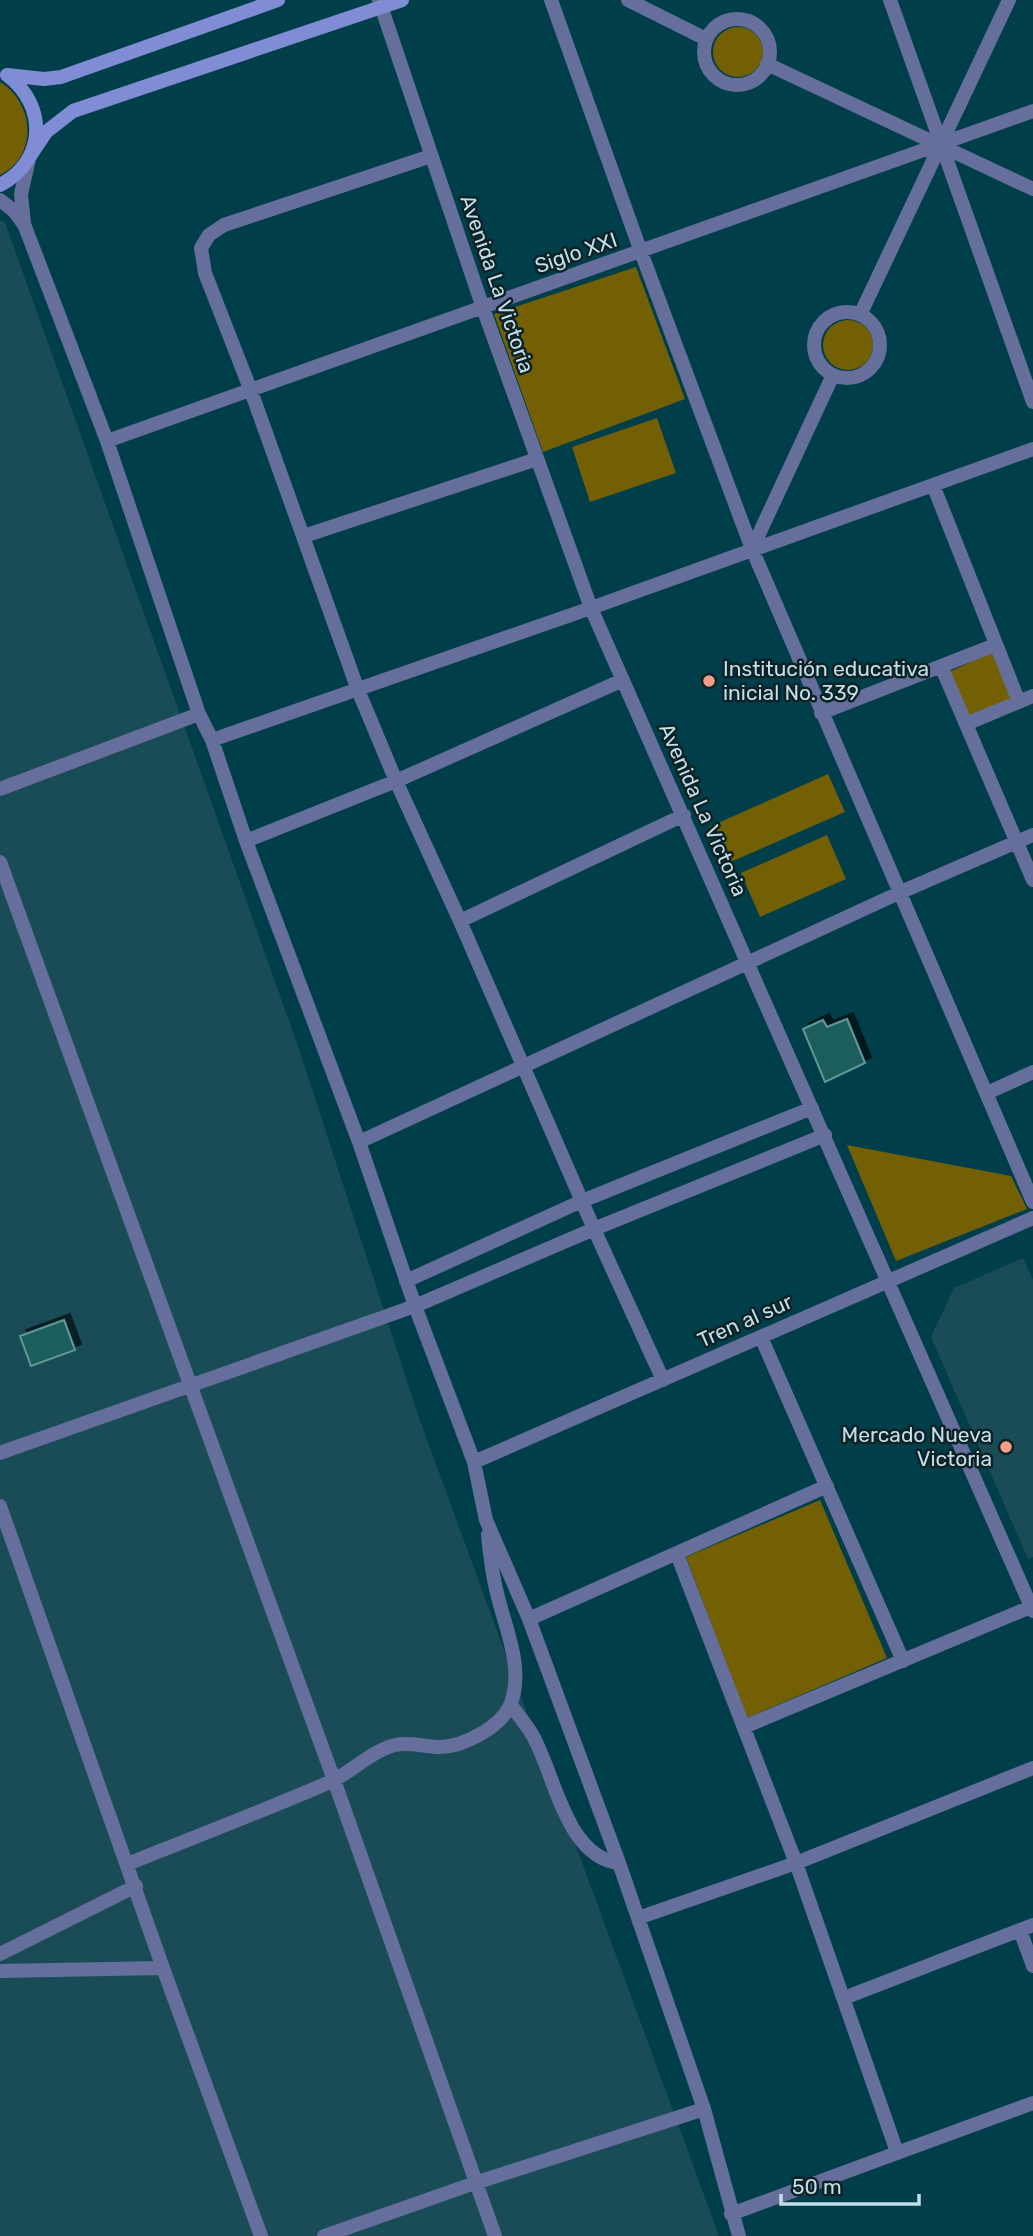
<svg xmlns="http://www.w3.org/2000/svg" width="1033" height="2236" font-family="Rubik,sans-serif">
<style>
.built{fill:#1a4c57}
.green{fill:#736004}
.building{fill:#1d5d5d;stroke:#609897;stroke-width:2;filter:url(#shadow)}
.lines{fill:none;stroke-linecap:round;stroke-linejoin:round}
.street{stroke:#666f9c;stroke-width:14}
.secondary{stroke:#808dd5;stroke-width:14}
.poi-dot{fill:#f49e88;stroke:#0c2227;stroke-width:2.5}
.labels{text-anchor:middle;stroke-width:5;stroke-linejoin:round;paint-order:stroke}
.street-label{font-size:21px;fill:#c3dee5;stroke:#0c2227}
.poi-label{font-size:21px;fill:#c3dee5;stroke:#0c2227;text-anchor:start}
</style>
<defs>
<filter id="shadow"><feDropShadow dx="6" dy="-6" stdDeviation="0" flood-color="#0009"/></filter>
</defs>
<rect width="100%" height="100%" fill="#003e4a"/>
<path class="built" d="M0,221L5,222L298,1046L419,1418L719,2236H0Z
M1023,1258L1033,1280V1557L1028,1559L931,1337L954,1288Z"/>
<path class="green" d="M713 52a25 25 0 1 1 50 0a25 25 0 1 1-50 0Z
M0,82C34,102 39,156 0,175Z
M636,267L685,399L543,452L494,314Z
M823 345a25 25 0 1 1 50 0a25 25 0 1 1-50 0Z
M657,418L676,473L590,502L572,447Z
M993,652L1013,699L968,719L949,672Z
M828,774L845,812L726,864L709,827Z
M827,835L846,879L760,917L741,873Z
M847,1145L1011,1176L1027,1209L896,1261Z
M820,1500L887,1658L747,1718L686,1557Z"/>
<path class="building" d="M847,1019L865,1063L825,1082L803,1029L823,1020L827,1027Z
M64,1320L75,1350L31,1366L20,1336Z"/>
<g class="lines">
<path class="street" d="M379,0L483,308L591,608L1033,1611
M551,0L641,252L752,549L1033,1202
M628,0L706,39
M890,0L1033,402
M704 52a33 33 0 1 1 66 0a33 33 0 1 1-66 0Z
M767,64L1033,189
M431,156L224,225L209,235L201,248L205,273L251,391L358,690L396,781L460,921L594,1229L663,1380
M29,159L21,194L24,224L107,441L199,714L212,740L246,841L359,1142L415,1306L474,1462L486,1520L529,1619L619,1863L704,2109L739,2236
M0,200L14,211L23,223
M814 345a33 33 0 1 1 66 0a33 33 0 1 1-66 0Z
M860,315L1009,0
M107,441L1033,111
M933,485L1019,702
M304,536L537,459
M752,549L833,375
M941,666L1033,880
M821,713L995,645
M966,724L1033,696
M212,740L591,608L1033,449
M0,789L199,714
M246,841L396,781L623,680
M0,862L334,1780L495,2236
M460,921L684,815
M987,1093L1033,1072
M359,1142L901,892L1033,835
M406,1281L582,1201L812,1108
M761,1337L903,1661
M0,1453L415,1306L594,1229L825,1135
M474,1462L1033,1218
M0,1506L163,1968L261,2236
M677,1554L796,1863L897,2152
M529,1619L827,1486
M511,1705C518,1715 527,1725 533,1736C555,1775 566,1857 619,1863
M744,1727L1033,1606
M127,1864C195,1837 263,1811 330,1782C352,1772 371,1751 395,1745C410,1742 422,1746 437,1747C462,1748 502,1727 511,1703C524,1667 505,1628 497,1593C492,1574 490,1555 488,1535
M638,1918L796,1863L1033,1768
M1020,1930L1033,1966
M0,1954L136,1886
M0,1971L163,1968
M844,1998L1033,1925
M731,2214L1033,2103
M324,2236L475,2183L704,2109"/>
<path class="secondary" d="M7,75L44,79L61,77L278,0
M30,156L46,132L73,111L402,0
M0,185C46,161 48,106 7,75"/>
</g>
<g class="poi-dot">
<circle cx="709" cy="681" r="7"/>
<circle cx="1006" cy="1447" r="7"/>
</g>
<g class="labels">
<g class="street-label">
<text transform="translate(576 253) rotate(-19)" y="7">Siglo XXI</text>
<text transform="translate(497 284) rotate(71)" y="7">Avenida La Victoria</text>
<text transform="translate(703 810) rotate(66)" y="7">Avenida La Victoria</text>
<text transform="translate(745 1321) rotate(-24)" y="7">Tren al sur</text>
</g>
<g class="poi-label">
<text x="723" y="676">Institución educativa<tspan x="723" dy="24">inicial No. 339</tspan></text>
<text x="992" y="1442" text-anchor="end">Mercado Nueva<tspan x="992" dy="24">Victoria</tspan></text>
</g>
</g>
<path d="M781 2194v10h138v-10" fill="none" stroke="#c3dee5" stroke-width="3.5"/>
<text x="792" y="2194" font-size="21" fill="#c3dee5" stroke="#0c2227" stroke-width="5" paint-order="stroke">50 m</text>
</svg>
